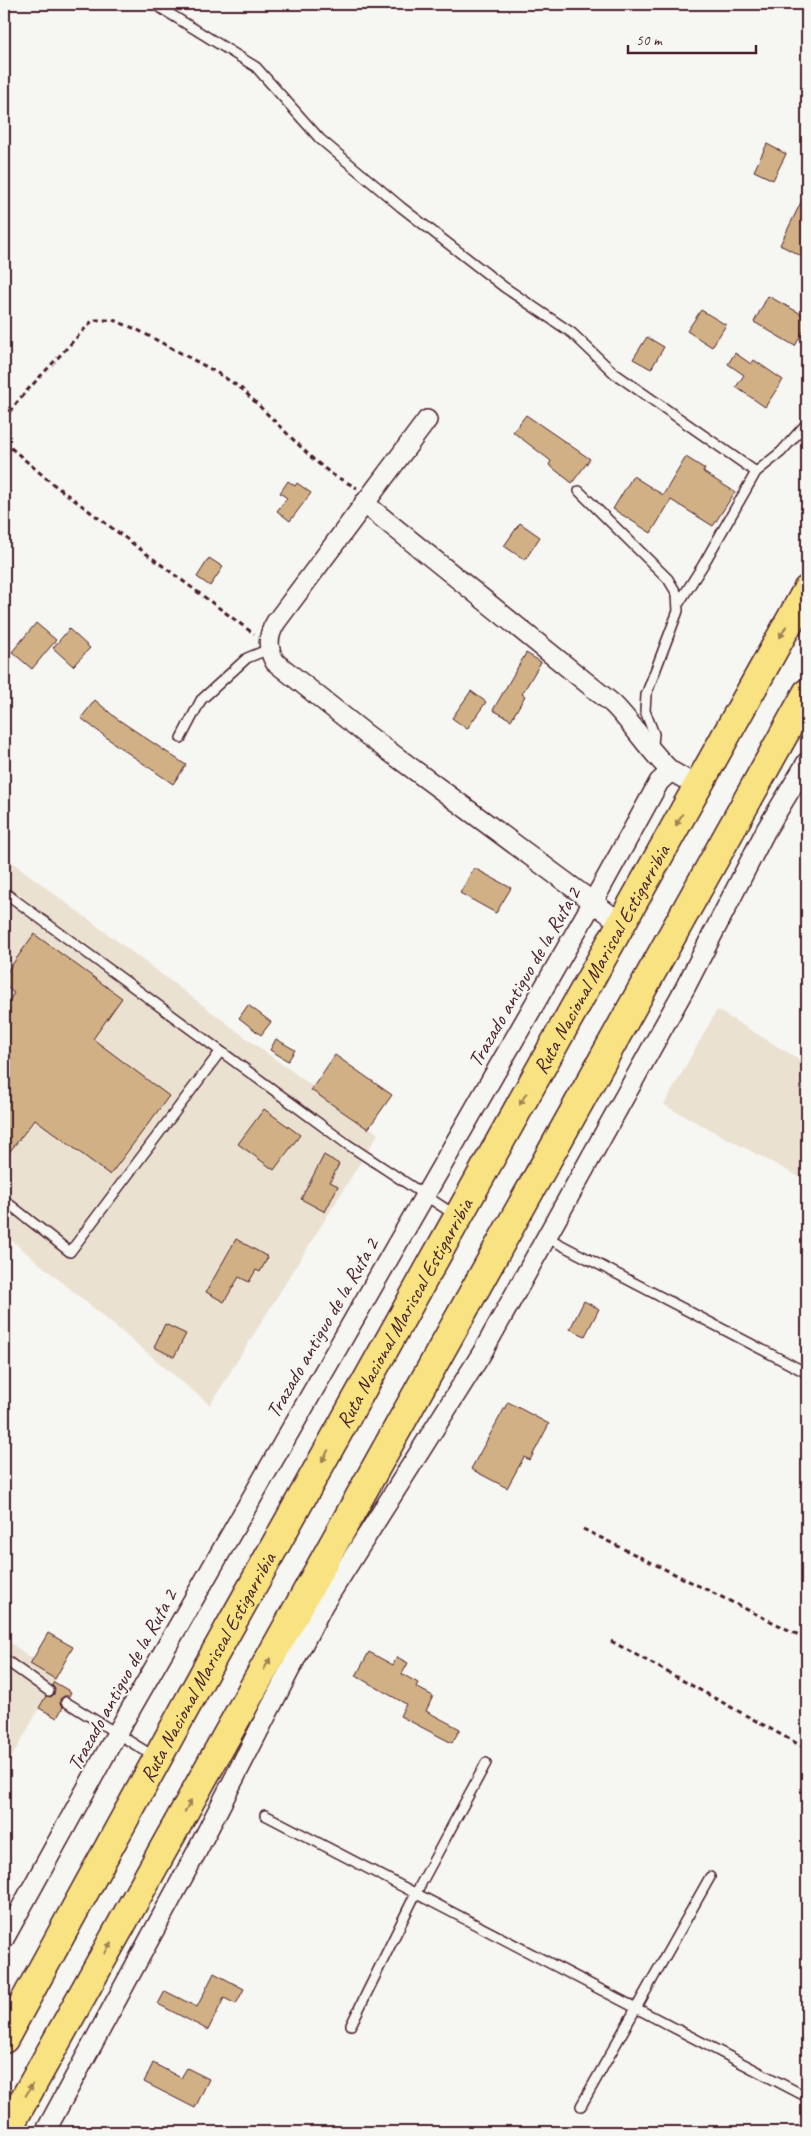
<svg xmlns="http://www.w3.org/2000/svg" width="811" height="2136" font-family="Caveat,sans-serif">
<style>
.built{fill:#ebe1d1}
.building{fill:#d0b084;stroke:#4a1f2b}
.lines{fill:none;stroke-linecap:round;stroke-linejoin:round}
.service-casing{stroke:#4a1f2b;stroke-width:12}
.minor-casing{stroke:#4a1f2b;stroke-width:22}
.trunk-casing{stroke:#4a1f2b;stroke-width:31}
.path{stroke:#4a1f2b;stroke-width:3;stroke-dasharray:5 4;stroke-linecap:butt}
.service{stroke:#f6f6f2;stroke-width:9}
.minor{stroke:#f6f6f2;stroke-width:19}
.trunk{stroke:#f8e281;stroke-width:28}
.oneway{fill:#a18056}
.labels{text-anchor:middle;stroke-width:4;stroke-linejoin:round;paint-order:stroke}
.street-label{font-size:21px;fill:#4a1f2b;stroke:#f6f6f2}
</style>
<rect width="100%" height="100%" fill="#f6f6f2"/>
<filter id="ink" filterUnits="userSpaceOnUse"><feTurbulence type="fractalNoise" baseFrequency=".02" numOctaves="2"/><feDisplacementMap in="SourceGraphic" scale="10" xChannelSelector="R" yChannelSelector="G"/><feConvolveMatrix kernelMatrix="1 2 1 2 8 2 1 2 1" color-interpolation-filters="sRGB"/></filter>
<g filter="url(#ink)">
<path class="built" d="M4,856L253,1043L378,1134L210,1405L4,1234Z
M717,1010L807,1064V1181L664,1105Z
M4,1638L57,1677L4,1771Z"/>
<path class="building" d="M767,144L786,154L773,180L754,171Z
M807,190V259L780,245Z
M768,296L807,317V324L795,346L754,322Z
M701,310L726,325L712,347L687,331Z
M647,337L664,347L651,369L633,359Z
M735,353L751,364L754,360L783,380L765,407L736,387L744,375L728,364Z
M526,415L590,459L572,483L549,465L551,461L513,432Z
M686,457L705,469L703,472L735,492L713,526L671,500L651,533L613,509L633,476L663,495Z
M288,481L295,486L297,483L311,493L290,521L277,511L287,498L280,493Z
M520,523L540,537L525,560L504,546Z
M209,558L223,567L210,586L197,577Z
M36,623L56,640L32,669L12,652Z
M69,629L90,648L73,666L53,648Z
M526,653L541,662L522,694L525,696L511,720L493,710Z
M471,691L486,702L467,729L452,718Z
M95,700L116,718L186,765L173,784L115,744L81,718Z
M474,868L511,888L496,913L460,893Z
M34,934L122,998L93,1039L169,1096L110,1175L35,1119L4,1159V1008L14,993L4,985V976Z
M248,1005L271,1022L261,1035L239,1018Z
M276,1039L295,1050L288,1061L270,1050Z
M335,1055L392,1095L368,1129L311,1090Z
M264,1109L300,1135L274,1170L238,1144Z
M324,1155L339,1164L330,1182L338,1186L325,1212L301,1199Z
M236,1239L268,1257L260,1272L256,1270L249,1282L239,1277L224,1302L206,1292Z
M584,1301L599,1309L585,1336L570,1329Z
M165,1324L186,1334L174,1357L154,1347Z
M508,1402L549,1424L530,1460L524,1457L507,1488L471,1469Z
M48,1633L73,1647L55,1679L30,1664Z
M369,1652L393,1665L397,1657L408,1663L402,1674L418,1683L416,1687L433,1696L426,1711L460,1729L452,1743L400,1716L406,1704L356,1676Z
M54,1682L71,1692L69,1696H64L60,1699V1704L63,1707L57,1718L39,1708L46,1696L51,1697L54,1694L55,1689L52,1685Z
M214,1973L244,1989L236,2004L224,1998L208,2030L158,2004L165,1991L197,2007Z
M153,2063L181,2078L187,2068L209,2079L195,2108L144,2082Z"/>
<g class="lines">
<g class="service-casing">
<path id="service" d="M154,4L256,67L320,139L401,207L504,287L572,333L614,373L756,472
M579,491L668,579L677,594L678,611L646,695L645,711L654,734L653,744L650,749
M679,603L703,565L756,472L781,452L807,423
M181,738L201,700L247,658L269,649
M4,892L347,1144L455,1215
M4,1200L70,1252L220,1052
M546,1237L807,1373
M4,1659L49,1691
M66,1702L155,1757
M265,1815L807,2097
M351,2025L416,1893L486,1763
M581,2106L710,1877"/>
</g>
<g class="minor-casing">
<path id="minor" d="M427,420L276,622C267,636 267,648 275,662L367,735L621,923
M364,503L613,704C634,725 649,751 671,771
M4,1939L117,1733L593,902L659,782L671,771L697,786
M45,2132L196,1853L323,1605L482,1353L685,988L766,830L807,762"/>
</g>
<g class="trunk-casing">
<g id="trunk">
<path id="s1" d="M4,2039L213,1657L807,590"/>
<path d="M6,2132L807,693"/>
</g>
</g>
<path class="path" d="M4,419L22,396L93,320H113L136,329L216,372L242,389L314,460L333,475L357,488
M4,442L53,484L254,634
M583,1529L807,1639
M611,1641L807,1749"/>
<use href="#service" class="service"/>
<use href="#minor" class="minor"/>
<use href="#trunk" class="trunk"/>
</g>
<defs><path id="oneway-solid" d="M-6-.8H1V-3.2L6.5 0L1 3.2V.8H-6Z" transform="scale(1.25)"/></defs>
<g class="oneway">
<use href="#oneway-solid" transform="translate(783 632) rotate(119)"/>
<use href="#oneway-solid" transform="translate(679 820) rotate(119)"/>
<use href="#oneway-solid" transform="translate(523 1099) rotate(119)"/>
<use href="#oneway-solid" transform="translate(325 1456) rotate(119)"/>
<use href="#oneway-solid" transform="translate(267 1664) rotate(-61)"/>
<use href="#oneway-solid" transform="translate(188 1806) rotate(-61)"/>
<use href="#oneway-solid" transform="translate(108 1948) rotate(-61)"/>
<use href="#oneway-solid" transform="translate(29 2090) rotate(-61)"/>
</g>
</g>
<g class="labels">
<g class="street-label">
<text dy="7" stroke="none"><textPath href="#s1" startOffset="1234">Ruta Nacional Mariscal Estigarribia</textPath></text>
<text transform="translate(524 977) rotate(-60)" y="7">Trazado antiguo de la Ruta 2</text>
<text dy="7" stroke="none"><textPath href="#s1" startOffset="829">Ruta Nacional Mariscal Estigarribia</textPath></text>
<text transform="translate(322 1328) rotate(-60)" y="7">Trazado antiguo de la Ruta 2</text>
<text dy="7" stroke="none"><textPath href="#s1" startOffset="424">Ruta Nacional Mariscal Estigarribia</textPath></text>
<text transform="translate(122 1680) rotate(-61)" y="7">Trazado antiguo de la Ruta 2</text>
</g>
</g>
<rect width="811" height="2136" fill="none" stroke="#f6f6f2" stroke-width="20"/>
<rect x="10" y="10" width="791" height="2116" fill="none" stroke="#4a1f2b" stroke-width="2" filter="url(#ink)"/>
<path d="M628 45v8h128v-8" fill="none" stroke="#4a1f2b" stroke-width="2.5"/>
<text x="636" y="45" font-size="15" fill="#4a1f2b" stroke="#f6f6f2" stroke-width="4" paint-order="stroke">50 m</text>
</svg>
